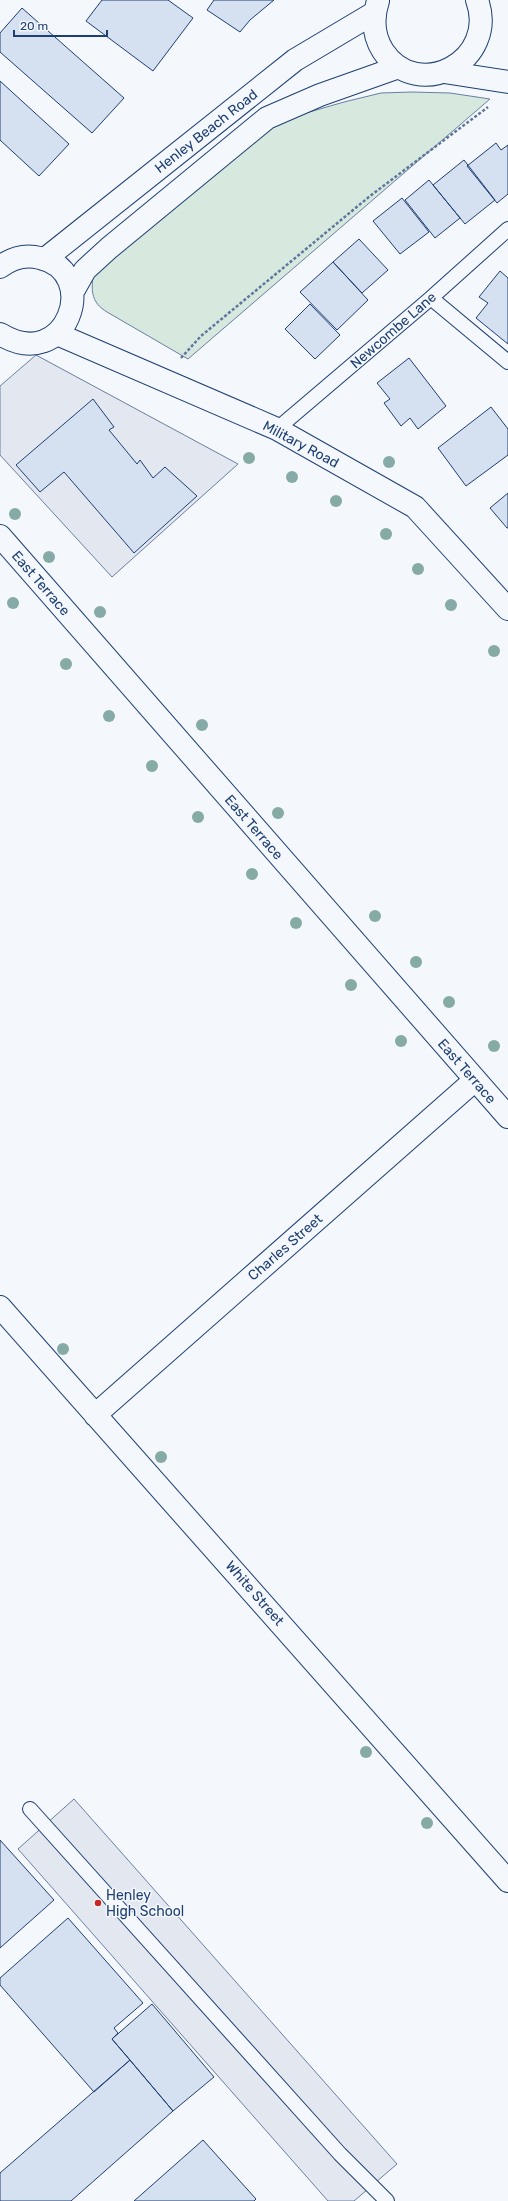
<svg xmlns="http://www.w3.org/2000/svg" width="508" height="2201" font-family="Rubik,sans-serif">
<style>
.green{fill:#d7e8df;stroke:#687fa3}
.parking{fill:#e3e8f0;stroke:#687fa3}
.building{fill:#d5e0f0;stroke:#1d3f73}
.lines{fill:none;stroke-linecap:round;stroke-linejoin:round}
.service-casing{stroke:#1d3f73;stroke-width:16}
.minor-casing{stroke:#1d3f73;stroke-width:24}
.tertiary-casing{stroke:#1d3f73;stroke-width:24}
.secondary-casing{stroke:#1d3f73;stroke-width:24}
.path{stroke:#5e769c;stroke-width:2.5;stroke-dasharray:3 2;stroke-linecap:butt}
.service{stroke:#f4f7fb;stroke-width:14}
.minor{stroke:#f4f7fb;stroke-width:22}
.tertiary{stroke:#f4f7fb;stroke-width:22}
.secondary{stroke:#f4f7fb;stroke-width:22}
.tree{fill:#86aba6}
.poi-dot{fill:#c62828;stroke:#f4f7fb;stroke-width:1.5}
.labels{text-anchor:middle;stroke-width:3;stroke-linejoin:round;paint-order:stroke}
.street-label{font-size:14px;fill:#1d3f73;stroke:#f4f7fb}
.poi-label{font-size:14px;fill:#1d3f73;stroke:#f4f7fb;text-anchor:start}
</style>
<rect width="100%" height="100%" fill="#f4f7fb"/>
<path class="green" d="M411,92L450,93L490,99L188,359L107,312C92,303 91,292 93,276L267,129L306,113L344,102L381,93Z"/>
<path class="parking" d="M36,355L238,464L112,577L0,455V386Z
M74,1799L397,2164L354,2201H328L18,1849Z"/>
<path class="building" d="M102,0H168L193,18L153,71L86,21Z
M214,0H274L250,20L240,32L207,10Z
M22,8L124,98L92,133L0,52V33Z
M0,81L69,144L39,176L0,140Z
M496,143L501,150L508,145V194L497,203L467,166Z
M464,160L495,200L465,224L433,185Z
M429,180L460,218L435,238L405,200Z
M402,198L429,232L400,254L373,221Z
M359,239L388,270L362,293L333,262Z
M333,262L368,300L337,330L300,292Z
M500,271L508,278V344L476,318L488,303L479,297Z
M310,304L340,335L315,359L285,329Z
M409,358L446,406L418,429L410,418L401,426L384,403L390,399L377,383Z
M93,399L114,427L109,430L137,464L140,460L153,478L165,467L197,496L134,553L64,472L40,492L16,465Z
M491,407L508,429V455L466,486L438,448Z
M508,493V528H507L490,508Z
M0,1840L54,1900L0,1948Z
M68,1918L143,2003L114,2028L118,2033L112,2039L130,2060L94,2092L0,1985V1978Z
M152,2004L214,2077L173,2111L112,2039Z
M130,2060L173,2111L71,2201H0V2173Z
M203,2140L256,2199L254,2201H134Z"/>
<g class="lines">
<g class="service-casing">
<path id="service" d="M431,298L508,362
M277,429L431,298L508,229
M30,1809L340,2154L387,2201"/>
</g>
<g class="minor-casing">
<path id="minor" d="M57,334L277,429L415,507L508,609
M0,1307L508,1881
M95,1415L475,1080"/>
</g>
<g class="tertiary-casing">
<path id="tertiary" d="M0,536L508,1117"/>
</g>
<g class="secondary-casing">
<path id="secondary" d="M378,1C372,19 373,35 383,51C418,104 499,60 477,0
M444,72L508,82
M45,259L295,60L374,13
M0,267C12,258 25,254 40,258C102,272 67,375 0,334
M72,293L85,270L109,248L267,118L320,95L399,67"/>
</g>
<path class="path" d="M181,358L201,336L370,196L488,107"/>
<use href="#service" class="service"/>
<use href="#minor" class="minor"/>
<use href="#tertiary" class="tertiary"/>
<use href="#secondary" class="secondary"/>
</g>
<g class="tree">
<circle cx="249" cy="458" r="6"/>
<circle cx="389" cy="462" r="6"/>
<circle cx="292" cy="477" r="6"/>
<circle cx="336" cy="501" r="6"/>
<circle cx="15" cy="514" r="6"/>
<circle cx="386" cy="534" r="6"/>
<circle cx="49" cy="557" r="6"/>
<circle cx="418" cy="569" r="6"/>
<circle cx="13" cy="603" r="6"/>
<circle cx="451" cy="605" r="6"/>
<circle cx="100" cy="612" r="6"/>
<circle cx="494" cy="651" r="6"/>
<circle cx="66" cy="664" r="6"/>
<circle cx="109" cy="716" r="6"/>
<circle cx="202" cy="725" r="6"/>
<circle cx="152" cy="766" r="6"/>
<circle cx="278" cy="813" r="6"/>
<circle cx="198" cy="817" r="6"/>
<circle cx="252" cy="874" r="6"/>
<circle cx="375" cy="916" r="6"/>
<circle cx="296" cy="923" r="6"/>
<circle cx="416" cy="962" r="6"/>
<circle cx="351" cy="985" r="6"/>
<circle cx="449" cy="1002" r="6"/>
<circle cx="401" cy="1041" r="6"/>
<circle cx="494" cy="1046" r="6"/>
<circle cx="63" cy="1349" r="6"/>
<circle cx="161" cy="1457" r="6"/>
<circle cx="366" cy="1752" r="6"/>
<circle cx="427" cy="1823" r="6"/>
</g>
<circle class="poi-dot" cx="98" cy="1903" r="4"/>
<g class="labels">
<g class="street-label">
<text transform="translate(206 131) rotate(-38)" y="5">Henley Beach Road</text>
<text transform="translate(393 330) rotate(-41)" y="5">Newcombe Lane</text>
<text transform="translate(301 444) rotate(28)" y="5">Military Road</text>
<text transform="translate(41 583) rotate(49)" y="5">East Terrace</text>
<text transform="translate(254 827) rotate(49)" y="5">East Terrace</text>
<text transform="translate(467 1071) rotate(49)" y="5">East Terrace</text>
<text transform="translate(285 1247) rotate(-41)" y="5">Charles Street</text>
<text transform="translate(255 1593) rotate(49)" y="5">White Street</text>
</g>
<g class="poi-label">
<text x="106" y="1900">Henley<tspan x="106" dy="16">High School</tspan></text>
</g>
</g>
<path d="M14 30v6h93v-6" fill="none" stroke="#1d3f73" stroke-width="2"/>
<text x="20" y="30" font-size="12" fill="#1d3f73" stroke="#f4f7fb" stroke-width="3" paint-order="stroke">20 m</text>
</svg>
